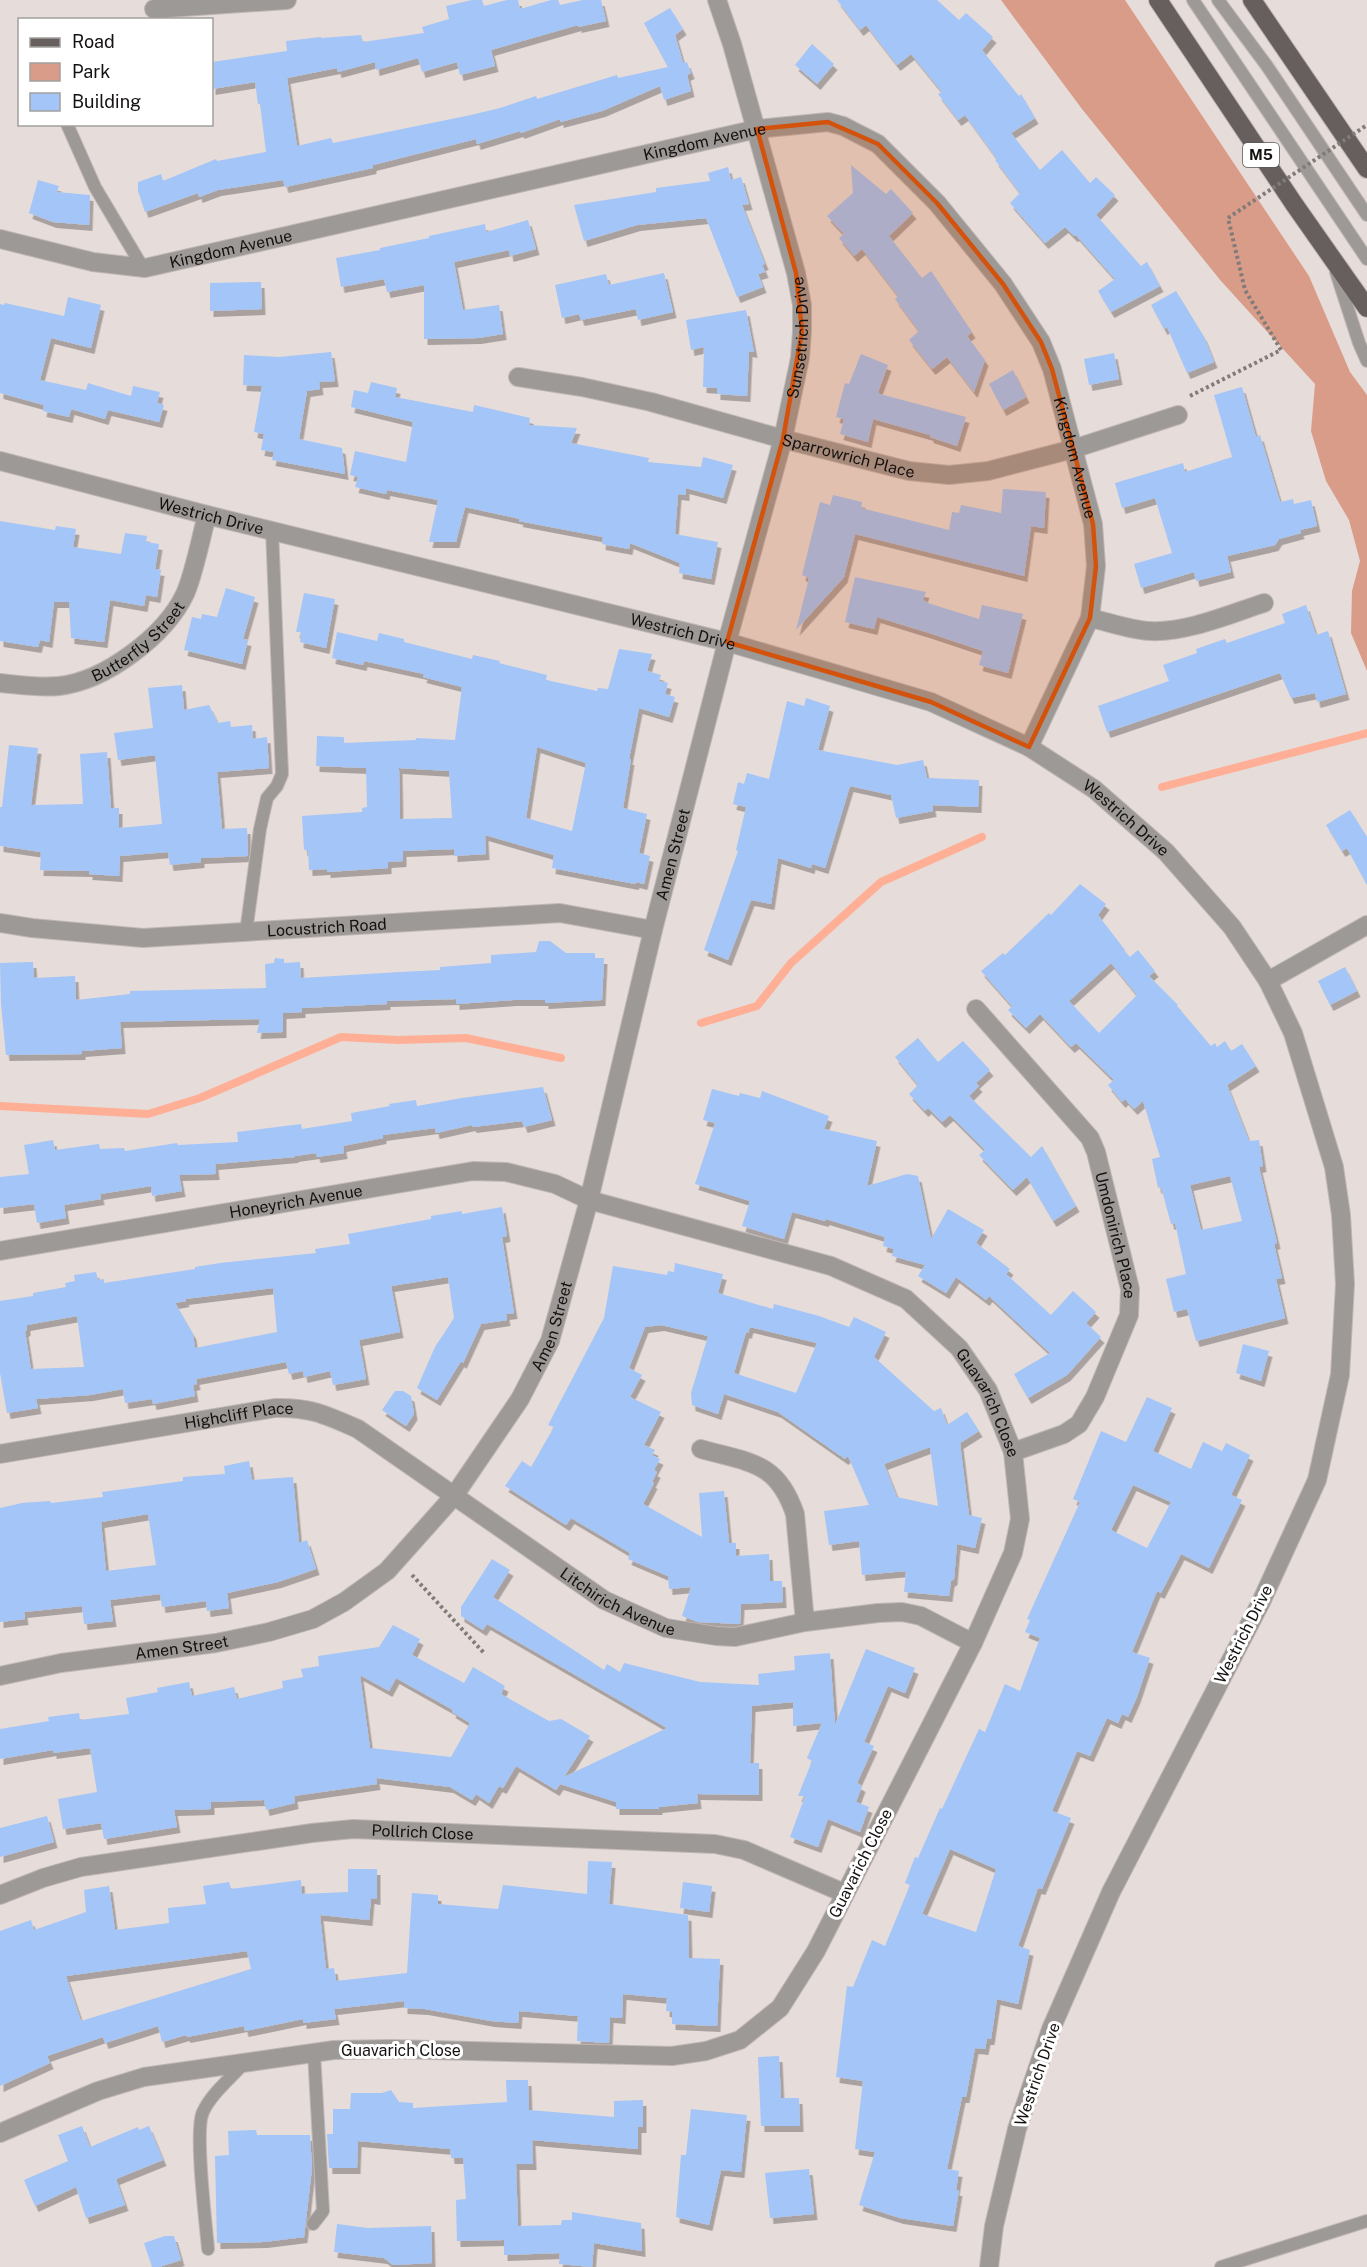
<svg xmlns="http://www.w3.org/2000/svg" width="1367" height="2267" font-family="'Public Sans',sans-serif">
<style>
.green{fill:#d99c88}
.lines{fill:none;stroke-linecap:round;stroke-linejoin:round}
.stream{stroke:#feaf95;stroke-width:8}
.building{fill:#a4c5f7;fill-rule:evenodd;filter:url(#shadow)}
.service-casing{stroke:#c0b7b5;stroke-width:14}
.minor-casing{stroke:#c0b7b5;stroke-width:20}
.tertiary-casing{stroke:#c0b7b5;stroke-width:20}
.primary-casing{stroke:#c0b7b5;stroke-width:20}
.path{stroke:#817b79;stroke-width:4;stroke-dasharray:3 3;stroke-linecap:butt}
.service{stroke:#9d9997;stroke-width:12}
.minor{stroke:#9d9997;stroke-width:18}
.tertiary{stroke:#9d9997;stroke-width:18}
.primary{stroke:#665f5d;stroke-width:18}
.path-bridge{stroke:#817b79;stroke-width:4;stroke-dasharray:3 3;stroke-linecap:butt}
.marked{fill:#d3520c;fill-opacity:0.2;stroke:#d3520c;stroke-width:4.5;stroke-linejoin:round}
.labels{text-anchor:middle;stroke-width:6;stroke-linejoin:round;paint-order:stroke}
.shield{fill:#fff;stroke:#5a5858;stroke-width:1.5}
.shield-label{font-size:15px;font-weight:bold;fill:#141110}
.street-label{font-size:16px;fill:#141110;stroke:#fff}
</style>
<defs>
<filter id="shadow"><feDropShadow dx="3.5" dy="6" stdDeviation="0" flood-color="#0004"/></filter>
</defs>
<rect width="100%" height="100%" fill="#e6dcd9"/>
<path class="green" d="M1001,0H1125L1309,276L1350,372L1367,395V671L1351,633L1352,591L1360,561L1349,520L1326,481L1311,431L1315,384L1221,281L1082,109Z"/>
<g class="lines">
<path class="stream" d="M1162,787L1367,733
M701,1023L757,1006L791,963L881,882L982,837
M0,1106L148,1114L200,1098L341,1037L398,1040L466,1038L561,1058"/>
</g>
<path class="building" d="M472,0H482L484,6L507,0H518L520,9L551,0H558L560,5L583,0H601L606,21L578,27V25L491,50L495,66L460,75L457,62L422,72L418,58L376,70L375,62L338,72L337,68L287,78L297,146L331,138L333,143L471,115L500,108L536,96L537,99L617,75L618,78L668,67L644,23L670,8L683,29L675,35L683,63L687,62L691,73L687,75L691,91L664,100L660,86L602,111L560,122V119L521,133L520,131L477,144L476,139L373,165V168L285,187L283,180L218,190L199,197L198,193L145,212L138,191V182L161,174L163,181L216,159L217,161L266,152L260,104H258L255,82L212,89V62L287,51L286,41L321,37V38L361,35L363,42L424,33L422,27L449,19L446,6Z
M837,0H937L959,20L966,13L993,37L982,50L1019,96L1021,94L1035,118L1011,133L1040,170L1062,150L1090,183L1096,177L1115,195L1096,215L1141,266L1147,262L1160,286L1111,312L1098,291L1115,279L1076,235L1074,236L1065,227L1045,243L1010,203L1020,193L995,160L997,159L965,115L958,120L938,94L942,92L911,54L897,65L866,25L860,30Z
M812,44L834,64L817,84L795,65Z
M851,165L886,194L891,189L913,213L889,236L922,278L931,271L972,332L967,336L985,360L974,392L947,357L932,369L909,340L919,331L895,299L898,296L862,249L854,256L839,238L844,234L827,216L853,193Z
M728,167L731,180L741,177L749,204L742,205L765,264L762,265L765,272L758,274L763,287L737,297L706,218L637,225L584,241L574,205L656,192V188L710,181L708,173Z
M38,180L59,186L57,192L90,195L89,225L53,222L29,213Z
M528,220L536,249L510,256L509,250L454,262L463,310L499,305L503,334L478,338L424,339V285L387,292L384,279L341,287L336,258L380,250V248L429,238V236L485,224L486,232Z
M664,273L673,312L638,320L636,309L581,320L579,314L562,318L555,285L606,274L609,285Z
M261,282L262,309L210,311V283Z
M1176,291L1204,337L1214,362L1187,373L1167,327L1164,329L1151,305Z
M68,297L101,305L91,348L51,338L40,380L86,390L88,383L131,396L133,386L160,392L157,403L164,405L159,422L108,410L105,419L71,409L69,417L43,411L44,405L0,393V304L4,305L5,303L64,316Z
M746,310L754,352L749,351L747,396L717,394V388L703,387L704,347L691,350L686,320Z
M331,352L335,381L319,382L320,389L307,391L299,439L342,448L345,474L272,460L274,452L261,450L264,434L254,432L262,386L243,385L244,355L279,357Z
M1114,353L1119,379L1089,385L1084,359Z
M861,354L888,365L878,392L880,394L966,417L957,446L930,437V435L873,419L868,442L840,434L844,419L836,417L845,383L849,384Z
M1013,370L1026,397L1003,410L989,384Z
M371,382L397,388L395,397L473,412L474,405L530,418L529,425L577,428L571,443L649,458L648,462L701,467L703,457L733,465L723,498L686,488V495L678,494L675,534L718,542L711,579L679,573L680,563L630,543L629,549L602,544L603,537L519,521L520,519L465,507L456,542H429L438,500L387,490L386,494L355,487L358,477L350,475L355,451L406,462L413,422L351,407L354,390L368,393Z
M1242,387L1256,437L1260,435L1280,502L1293,499L1294,504L1311,500L1317,526L1300,530L1301,533L1279,539L1275,545L1227,556L1231,572L1196,581L1194,572L1141,588L1134,564L1172,553L1155,498L1122,508L1115,483L1183,463L1185,472L1232,457L1214,395Z
M1003,489L1046,492L1044,528L1031,526L1024,576L855,534L844,577L796,630L809,578L802,575L820,502L830,505L833,495L862,502L861,508L949,530L952,512L959,513L961,505L1001,513Z
M0,521L55,530L56,526L76,529L73,547L121,554L125,533L147,536L146,542L159,544L155,569L161,570L157,597L146,595L144,606L110,600L104,642L71,638L69,602H54L49,642L40,640L38,647L0,641Z
M855,577L926,592L923,600L928,603L979,619L982,605L1023,614L1008,673L979,665L983,651L929,633L877,617L874,629L845,622Z
M226,588L255,597L243,639L248,640L242,664L184,650L192,617L201,619L202,614L217,617Z
M304,593L335,599L326,648L300,642L301,632H296Z
M1306,605L1316,635L1328,631L1346,694L1317,702L1315,693L1291,698L1280,673L1107,732L1098,706L1169,681L1163,665L1197,653L1196,649L1225,639L1227,643L1285,623L1282,614Z
M337,632L377,641L379,633L404,639V642L472,659L473,655L500,661L499,663L547,675L546,680L597,691L598,688L608,689L619,649L652,654L647,671L661,675L659,681L668,683L665,694L675,697L669,717L639,708L629,759H631L623,808L647,814L639,853L650,856L644,884L636,882L635,884L552,868L554,855L485,835L486,854L454,856V849L403,851V861L388,862V868L327,872V869L309,870L308,850H304L302,816L362,812V808L367,807L366,768L316,766L317,736L344,737V743L416,740V738L455,740L462,687L423,677L424,674L364,661L363,665L332,658ZM537,747L586,763L572,831L526,818ZM399,768L449,771L452,818L400,819Z
M182,685L184,710L209,705L218,723L230,721L231,727L252,725L253,739L267,737L269,768L217,772L222,829L247,828L248,856L201,858V862L170,865L168,852L120,856L119,876L89,874V871L40,870L41,852L0,846V807H2L9,745L38,748L31,805L83,804L80,754L107,752L111,808H119V828L162,824L155,755L118,760L114,733L153,728L148,688Z
M806,698L830,706L818,750L897,765L923,760L927,778L979,780L978,807L932,805L933,811L896,818L891,795L850,786L825,868L812,864L811,868L778,858L771,904L751,900L728,960L704,950L738,851L736,850L746,807L733,804L738,782L744,784L747,773L769,779L787,701L804,706Z
M1350,810L1367,837V885L1347,848L1342,851L1326,825Z
M1080,884L1106,904L1098,915L1125,950L1124,951L1130,957L1138,950L1155,971L1149,976L1178,1005L1177,1006L1211,1046L1215,1043L1217,1047L1225,1041L1231,1051L1242,1044L1256,1066L1227,1085L1249,1141L1259,1140L1263,1166L1259,1167L1277,1243L1274,1244L1282,1278L1276,1279L1285,1318L1196,1341L1187,1309L1174,1312L1166,1279L1186,1274L1175,1223L1171,1224L1161,1187L1158,1188L1152,1159L1160,1157L1143,1101L1134,1109L1125,1099L1122,1102L1108,1085L1114,1080L1076,1043L1071,1047L1040,1014L1026,1028L1008,1010L1012,1006L981,971L1003,953L1005,955L1049,913L1051,915ZM1111,963L1137,995L1099,1033L1069,1001ZM1230,1176L1242,1221L1201,1230L1190,1185Z
M539,941H550L566,953H595V958H604L602,1000L545,1003V1000H513L456,1004V999L387,1001V1004L302,1008V1012L283,1013V1032L257,1033L260,1019L120,1022L122,1048L82,1051V1054L6,1055L1,1004L0,963L33,962L34,978L75,976L76,1000L130,994V991L266,988L265,964L274,963L275,958L284,959V963L300,962L301,978L400,972L440,970V967L491,963V955L536,952Z
M1345,967L1357,991L1330,1005L1318,981Z
M918,1038L938,1062L963,1041L990,1070L976,1083L979,1086L969,1096L1031,1157L1042,1146L1076,1206L1053,1221L1027,1177L1013,1190L979,1155L985,1150L950,1115L942,1122L928,1108L925,1111L909,1094L918,1085L895,1057Z
M543,1087L552,1120L524,1127L522,1121L473,1127L472,1125L436,1133L435,1128L383,1135V1138L343,1146L344,1153L317,1157L316,1153L295,1156V1157L215,1164L216,1174L179,1175L182,1191L152,1196L151,1186L100,1194L101,1199L64,1205L66,1218L37,1223L34,1204L0,1208V1177L29,1174L24,1145L53,1140L55,1150L99,1144L100,1149L124,1148L125,1151L177,1143L178,1145L238,1142L237,1132L301,1124L302,1129L352,1121L351,1113L390,1106L389,1104L416,1100L417,1106L462,1098Z
M712,1089L739,1096L740,1093L760,1098L762,1091L829,1116L824,1129L877,1141L867,1186L907,1174L918,1176L931,1239L948,1209L984,1230L976,1243L1010,1269L1006,1274L1051,1315L1073,1291L1096,1312L1086,1323L1101,1337L1067,1375L1028,1398L1014,1374L1050,1353L989,1296L986,1300L956,1277L946,1293L918,1276L925,1265L892,1256L894,1249L883,1246L885,1237L826,1219L825,1221L792,1212L784,1239L742,1226L750,1201L695,1184L715,1123L703,1120Z
M502,1207L507,1236L502,1237L514,1313L506,1314L507,1320L481,1324L463,1363L461,1361L437,1400L417,1388L435,1347L454,1318L448,1277L391,1286L400,1332L359,1340L366,1379L333,1385L330,1371L304,1377L303,1371L289,1374L286,1362L196,1379L197,1384L193,1385L195,1396L153,1404L152,1399L125,1403L123,1389L90,1395L36,1399L38,1408L7,1413L0,1373V1301L33,1296V1293L66,1287L65,1283L75,1281L74,1275L96,1272L98,1280L104,1279V1283L195,1269V1267L220,1263L316,1253L315,1249L350,1244L348,1234L431,1219V1216L462,1211V1214ZM273,1288L277,1332L195,1348L193,1334L175,1303L186,1301L185,1299ZM77,1316L84,1367L31,1369L25,1331L27,1330V1325Z
M675,1263L723,1274L718,1293L773,1309L774,1304L819,1316L849,1327L854,1317L886,1332L874,1357L934,1411L941,1408L947,1425L967,1412L979,1431L960,1443L969,1515L982,1518L975,1548L957,1544L954,1579L951,1581L949,1596L904,1592L906,1571L862,1575L859,1541L829,1545L824,1511L869,1505L848,1456L845,1459L778,1412L724,1394L718,1414L692,1405L691,1393L708,1336L661,1325L645,1327L629,1368L642,1375L630,1397L661,1412L644,1445L655,1450L652,1455L660,1459L654,1470L657,1472L652,1482L654,1483L643,1504L702,1537L699,1493L724,1491L729,1543H736V1556L769,1554L770,1581H782L783,1602L741,1604L740,1624L698,1622L682,1616L691,1587L669,1589L668,1576L628,1559L630,1553L571,1518L566,1525L505,1486L522,1461L531,1467L554,1427L548,1425L604,1318L613,1266L667,1275L668,1271L674,1272ZM750,1327L817,1343L796,1393L734,1373L746,1332L748,1333ZM930,1447L938,1506L897,1497L884,1464Z
M1243,1344L1269,1351L1261,1381L1236,1373Z
M395,1391H403L411,1396L414,1414L406,1426L382,1410Z
M1147,1397L1172,1408L1153,1451L1191,1469L1203,1442L1222,1451L1226,1443L1250,1455L1231,1495L1242,1500L1209,1568L1181,1554L1161,1593L1157,1591L1132,1652L1150,1658L1137,1697L1128,1717L1122,1714L1118,1723L1107,1718L1090,1756L1077,1751L1052,1811L1071,1818L1042,1889L1038,1888L1018,1946L1030,1950L1018,2004L997,1999L991,2039H987L985,2049L975,2048L966,2097H962L947,2169L959,2171L956,2190H959L953,2226L900,2218L859,2205L875,2152L855,2149L863,2081L836,2077L847,1986L853,1987L872,1940L885,1946L910,1885L905,1883L915,1857L918,1858L940,1808L942,1809L979,1729L985,1732L1005,1684L1020,1691L1040,1638L1025,1632L1030,1620L1027,1619L1080,1502L1073,1499L1101,1431L1126,1442ZM1133,1485L1171,1502L1147,1548L1111,1530ZM950,1849L996,1869L976,1932L922,1914Z
M249,1461L252,1480L293,1477L299,1543L307,1540L316,1569L278,1582L227,1593L229,1608L207,1611L206,1601L162,1607L160,1594L110,1600L113,1621L84,1624L82,1606L24,1612L25,1619L0,1622V1508L22,1503L50,1501L51,1503L103,1497L102,1492L183,1481V1477L225,1474L224,1466ZM148,1514L156,1565L106,1571L101,1522Z
M492,1559L510,1570L493,1597L604,1670L607,1664L620,1672L624,1663L700,1682L759,1685L758,1674L795,1670L794,1656L830,1653L835,1725L866,1649L915,1668L905,1693L888,1686L864,1742L874,1746L857,1783L862,1786L856,1802L869,1807L860,1832L828,1819L818,1847L790,1837L805,1796H798L812,1761L807,1758L822,1723L793,1726V1702L752,1706L750,1763H759V1795L697,1794L698,1803L659,1807V1809H616V1802L560,1784L556,1790L516,1766L503,1788L499,1786L489,1803L476,1794L472,1800L450,1787L376,1778L377,1784L294,1796L295,1803L266,1810L264,1800L211,1802V1809L174,1810L177,1827L104,1839L101,1823L63,1829L58,1799L97,1792L90,1748L53,1753V1750L0,1759V1729L49,1721L48,1717L79,1713L80,1720L129,1714L126,1698L158,1692L157,1688L189,1682L192,1696L234,1687L237,1699L283,1688L282,1681L303,1677L301,1669L319,1666L318,1656L379,1647L393,1625L420,1639L412,1655L464,1683L473,1667L505,1686L501,1694L549,1721L561,1719L590,1736L564,1777L667,1728L487,1624L483,1630L461,1616V1607ZM360,1675L389,1691L396,1678L453,1710L452,1712L470,1723L451,1757L370,1748Z
M47,1816L54,1842L0,1857V1828Z
M588,1861L612,1862L609,1904L688,1915L689,1958L720,1959L717,2026L672,2024V2012L666,2011L667,1998L623,1994L622,2018L610,2017L609,2043L577,2041L578,2016L519,2011L518,2023L491,2021L425,2009L404,2008V2001L334,2009L336,2019L303,2023V2019L245,2031L244,2026L187,2037L186,2035L162,2042L158,2026L105,2043L103,2037L47,2056L50,2063L0,2086V1931L31,1920L34,1930L86,1912L84,1890L109,1886L115,1930L169,1923L168,1908L206,1904L203,1886L229,1882L231,1889L301,1880L302,1894L348,1892V1869H377V1899L371,1898L369,1920L320,1915L326,1969L334,1968L336,1981L407,1973L412,1893L438,1895V1904L498,1909L503,1885L587,1894ZM247,1951L251,1969L81,2021L66,1976Z
M683,1882L712,1886L709,1912L680,1908Z
M779,2056L781,2098H799L800,2126H761L758,2057Z
M506,2080H528L529,2110L614,2117V2101L643,2100V2127H638V2149L532,2140L533,2164H516L518,2226L561,2225L562,2220H572V2212L641,2223L642,2251L594,2243L592,2267L559,2264L560,2253L504,2255V2240L457,2241L456,2200L466,2199L463,2158H451L450,2149L358,2141L357,2168H329L327,2134H333V2109H350L351,2093H382L391,2090L399,2102L413,2103V2108L507,2102Z
M691,2109L747,2115L741,2172L721,2170L709,2225L676,2217L681,2155H686Z
M82,2126L90,2147L138,2127L139,2130L149,2126L163,2160L116,2179L125,2205L86,2218L76,2187L35,2206L24,2180L68,2161L58,2135Z
M256,2130L257,2135H310L312,2168L304,2237L264,2242L217,2243L215,2156L229,2155L228,2131Z
M809,2169L814,2214L770,2218L765,2173Z
M337,2224L368,2228L431,2226L432,2263L393,2265L384,2258L334,2252Z
M165,2236H174L181,2260L159,2267H152L144,2243Z"/>
<g class="lines">
<g class="service-casing">
<path id="service" d="M1193,0L1367,259
M1218,0L1267,66L1367,215
M67,124L95,187L143,268
M1336,272L1359,343L1367,361
M246,932L260,829L267,798L277,786L282,774L272,529
M313,2224L323,2211L314,2053
M208,2249C206,2224 194,2130 203,2112C211,2094 231,2078 244,2063
M1221,2267L1367,2221"/>
</g>
<g class="minor-casing">
<g id="minor">
<path d="M154,9L287,0"/>
<path id="s1" d="M0,239L93,262L145,268L757,129L828,122L843,126L878,144L937,203L1003,284L1041,342L1052,369L1093,524L1096,566L1090,618L1029,747"/>
<path id="s2" d="M518,377L582,387L651,402L783,439L909,471L949,475L988,471L1073,449L1178,415"/>
<path d="M1090,618C1109,622 1130,630 1150,631C1186,633 1230,614 1264,603"/>
<path id="s3" d="M0,683C20,685 39,688 59,686C105,681 165,636 185,594C194,574 201,537 207,515"/>
<path id="s4" d="M0,923L32,928L143,938L560,913L653,930"/>
<path d="M1268,981L1367,925"/>
<path id="s5" d="M976,1009L1090,1138L1096,1152L1130,1289L1129,1315L1095,1397L1079,1424L1064,1434L1013,1452"/>
<path id="s6" d="M0,1251L473,1171L506,1172L555,1184L589,1200L831,1266L906,1299L959,1348L988,1390L1013,1452L1020,1519L1013,1553L973,1643L816,1951L780,2008L740,2040L706,2051L672,2056L392,2049L334,2050L144,2077L98,2091L0,2133"/>
<path d="M701,1449C750,1463 777,1461 795,1514L805,1622"/>
<path id="s7" d="M0,1454L275,1408C311,1407 326,1415 358,1429L604,1600L666,1628L716,1636L735,1637L805,1622L878,1613L902,1612L921,1616L973,1643"/>
<path id="s8" d="M0,1676L61,1663L216,1643L269,1632L313,1619L344,1602L387,1571L454,1496L520,1399L550,1341L589,1200L653,930L727,642L783,439L800,358L802,331V305L796,273L732,44L717,0"/>
<path id="s9" d="M0,1895L43,1878L81,1867L312,1833L353,1829L715,1844L744,1850L844,1893"/>
</g>
</g>
<g class="tertiary-casing">
<g id="tertiary">
<path id="s10" d="M0,461L207,515L727,642L931,702L1029,747L1094,789L1166,852L1232,927L1268,981L1293,1033L1334,1167L1341,1215L1345,1284L1340,1375L1317,1480L1261,1602L1111,1892L1051,2029L1017,2129L994,2226L989,2267"/>
</g>
</g>
<g class="primary-casing">
<path id="primary" d="M1158,0L1294,204L1367,308
M1252,0L1367,169"/>
</g>
<path class="path" d="M1190,396L1281,350L1245,290L1228,218
M412,1575L484,1653"/>
<use href="#service" class="service"/>
<use href="#minor" class="minor"/>
<use href="#tertiary" class="tertiary"/>
<use href="#primary" class="primary"/>
<path class="path-bridge" d="M1228,218L1367,125"/>
</g>
<path class="marked" d="M828,122L878,144L937,203L1003,284L1041,342L1052,369L1093,524L1096,566L1090,618L1029,747L931,702L727,642L783,439L802,331L796,273L757,129Z"/>
<g class="labels">
<rect class="shield" x="1243" y="143" width="36" height="24" rx="4.5"/>
<g class="shield-label">
<text x="1261" y="160">M5</text>
</g>
<g class="street-label">
<text dy="6" stroke="none"><textPath href="#s1" startOffset="722">Kingdom Avenue</textPath></text>
<text dy="6" stroke="none"><textPath href="#s1" startOffset="236">Kingdom Avenue</textPath></text>
<text dy="6" stroke="none"><textPath href="#s8" startOffset="1725">Sunsetrich Drive</textPath></text>
<text dy="6" stroke="none"><textPath href="#s2" startOffset="340">Sparrowrich Place</textPath></text>
<text dy="6" stroke="none"><textPath href="#s1" startOffset="1280">Kingdom Avenue</textPath></text>
<text dy="6" stroke="none"><textPath href="#s10" startOffset="218">Westrich Drive</textPath></text>
<text dy="6" stroke="none"><textPath href="#s10" startOffset="704">Westrich Drive</textPath></text>
<text dy="6" stroke="none"><textPath href="#s3" startOffset="152">Butterfly Street</textPath></text>
<text dy="6" stroke="none"><textPath href="#s10" startOffset="1190">Westrich Drive</textPath></text>
<text dy="6" stroke="none"><textPath href="#s8" startOffset="1192">Amen Street</textPath></text>
<text dy="6" stroke="none"><textPath href="#s4" startOffset="328">Locustrich Road</textPath></text>
<text dy="6" stroke="none"><textPath href="#s6" startOffset="300">Honeyrich Avenue</textPath></text>
<text dy="6" stroke="none"><textPath href="#s5" startOffset="273">Umdonirich Place</textPath></text>
<text dy="6" stroke="none"><textPath href="#s8" startOffset="705">Amen Street</textPath></text>
<text dy="6" stroke="none"><textPath href="#s6" startOffset="1068">Guavarich Close</textPath></text>
<text dy="6" stroke="none"><textPath href="#s7" startOffset="242">Highcliff Place</textPath></text>
<text dy="6" stroke="none"><textPath href="#s7" startOffset="678">Litchirich Avenue</textPath></text>
<text transform="translate(1243 1634) rotate(-63)" y="6">Westrich Drive</text>
<text dy="6" stroke="none"><textPath href="#s8" startOffset="184">Amen Street</textPath></text>
<text dy="6" stroke="none"><textPath href="#s9" startOffset="430">Pollrich Close</textPath></text>
<text transform="translate(860 1863) rotate(-63)" y="6">Guavarich Close</text>
<text x="401" y="2056">Guavarich Close</text>
<text transform="translate(1037 2074) rotate(-71)" y="6">Westrich Drive</text>
</g>
</g>
<rect x="18" y="18" width="195" height="108" fill="#ffffff" stroke="#a1a09f" stroke-width="1.5"/>
<rect x="30" y="38" width="30" height="9" fill="#665f5d" stroke="#a1a09f" stroke-width="1.5"/>
<text x="72" y="48" font-size="18" fill="#141110">Road</text>
<rect x="30" y="63" width="30" height="18" fill="#d99c88" stroke="#a1a09f" stroke-width="1.5"/>
<text x="72" y="78" font-size="18" fill="#141110">Park</text>
<rect x="30" y="93" width="30" height="18" fill="#a4c5f7" stroke="#a1a09f" stroke-width="1.5"/>
<text x="72" y="108" font-size="18" fill="#141110">Building</text>
</svg>
